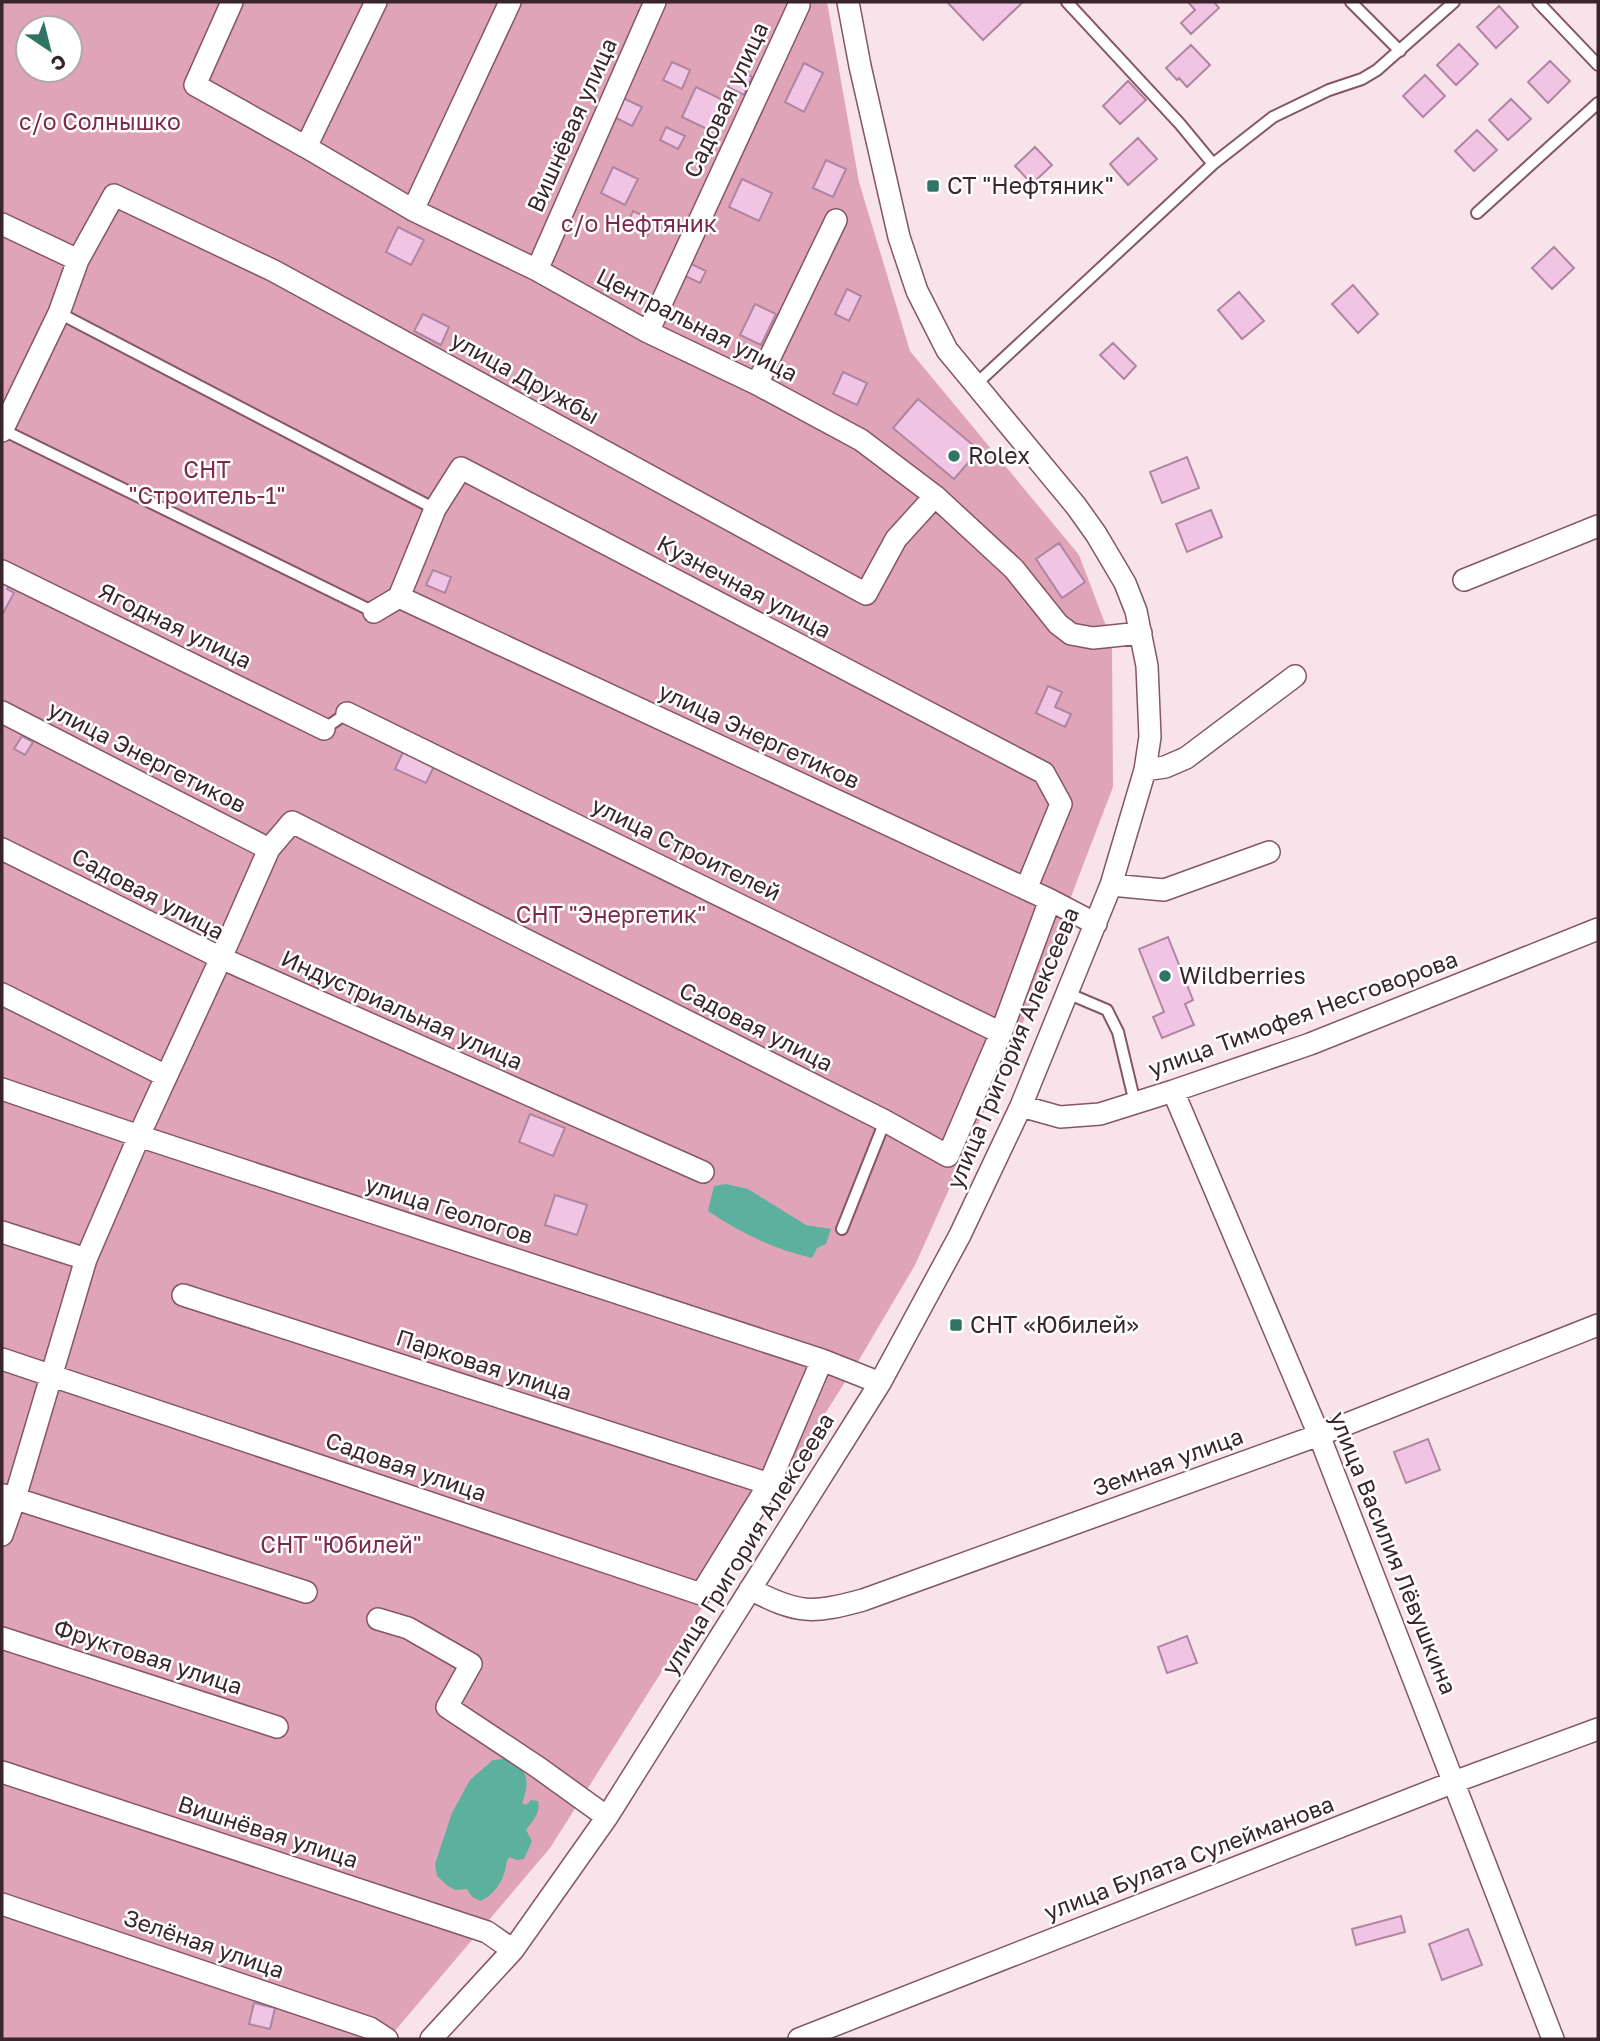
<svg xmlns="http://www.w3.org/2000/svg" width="1600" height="2041" font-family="'Golos Text',sans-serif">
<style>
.green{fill:#dfa4b7;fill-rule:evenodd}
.water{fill:#5bb19e}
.building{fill:#f1c4e3;stroke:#af85a2;stroke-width:2}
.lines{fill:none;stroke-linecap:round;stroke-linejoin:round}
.lane-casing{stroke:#845666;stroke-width:14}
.street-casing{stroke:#845666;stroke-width:24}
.lane{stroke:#fff;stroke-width:10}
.street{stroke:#fff;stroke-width:21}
.poi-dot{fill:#307466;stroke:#fff;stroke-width:2.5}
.labels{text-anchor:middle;stroke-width:5;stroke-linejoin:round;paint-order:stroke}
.street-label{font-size:23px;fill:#39252b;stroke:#fff}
.park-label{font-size:23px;fill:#7a294b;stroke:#fff}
.poi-label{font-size:23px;fill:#39252b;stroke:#fff;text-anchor:start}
</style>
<rect width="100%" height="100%" fill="#f9e3ea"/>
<path class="green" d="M2,2H827L859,182L910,351L1079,555L1112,642L1113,787L1017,1038L915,1265L859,1360L550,1848L388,2039H2ZM28,28H70V70H28Z"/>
<path class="water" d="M726,1184L748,1189L806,1225L831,1229L826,1244L817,1248L812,1258C773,1249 741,1233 708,1211L714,1186Z
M504,1759C528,1768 531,1780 522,1803L526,1805L531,1800L538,1801C541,1813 533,1820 526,1830L532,1841L524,1859L517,1860L509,1857C505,1863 507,1867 504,1874C500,1886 492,1895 481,1901L472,1897L467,1889L455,1890L448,1886L437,1876L435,1864L452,1813L470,1780L493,1760Z"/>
<path class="building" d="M950,2H1023L983,40L948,3Z
M1188,2H1214L1219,8L1191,34L1181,23L1195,10Z
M1499,6L1518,27L1496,48L1477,27Z
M1459,44L1478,64L1456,85L1437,65Z
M1191,45L1210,65L1187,87L1179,78L1177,80L1166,68Z
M1550,61L1570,81L1548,103L1528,82Z
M672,62L690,70L682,89L663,80Z
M804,63L823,73L804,112L785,102Z
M736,69L752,77L744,95L728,87Z
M1425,75L1445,96L1423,117L1403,96Z
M1128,81L1146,100L1120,124L1103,106Z
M696,87L723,100L709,130L682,117Z
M621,97L642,107L632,126L612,116Z
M1511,99L1531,119L1508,140L1489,120Z
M666,127L685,136L678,149L660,140Z
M1477,130L1497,150L1474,171L1455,151Z
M1138,138L1157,159L1128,185L1110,164Z
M1035,147L1052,165L1032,184L1015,166Z
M826,160L846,169L833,197L813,188Z
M613,167L638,179L625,205L601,193Z
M742,179L772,193L759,221L729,207Z
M633,211L654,221L647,237L626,227Z
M398,227L424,240L411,265L386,252Z
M1554,247L1574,268L1552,289L1532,268Z
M687,262L706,271L700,283L681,274Z
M1353,285L1378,314L1358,333L1332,304Z
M847,289L861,296L849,321L835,314Z
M1239,292L1264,321L1242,339L1218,310Z
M755,304L776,314L761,345L740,335Z
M423,314L449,327L441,345L414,331Z
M1113,343L1136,366L1124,379L1100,355Z
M843,372L867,383L857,405L833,394Z
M918,399L979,450L954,479L893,428Z
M1187,457L1199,488L1162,503L1150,472Z
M1211,510L1222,537L1187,552L1176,524Z
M1059,543L1085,582L1062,598L1036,559Z
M433,570L451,577L445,593L426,585Z
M2,582L9,586L7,589L14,593L2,615Z
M1048,686L1062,692L1055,707L1071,714L1065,727L1036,713Z
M22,736L33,742L25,755L14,749Z
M406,746L437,760L426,783L395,769Z
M1168,937L1193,1000L1185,1004L1194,1025L1162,1038L1153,1017L1164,1012L1139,949Z
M530,1114L565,1128L553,1156L519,1142Z
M555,1195L587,1205L577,1235L545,1225Z
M1428,1439L1440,1470L1406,1483L1394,1452Z
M1187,1636L1197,1663L1167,1673L1158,1647Z
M1401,1916L1405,1932L1356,1945L1352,1929Z
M1468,1929L1482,1965L1442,1980L1429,1944Z
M254,2003L275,2008L270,2029L249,2024Z"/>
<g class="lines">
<g class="lane-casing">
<path id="lane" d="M1067,2L1180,124L1213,164
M1351,2L1400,51
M1538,2L1598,65
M1477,213L1598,103
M59,313L435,509
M975,385L1213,164L1273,117L1329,90L1362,79L1377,70L1454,2
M3,430L374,612
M324,729L347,713
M1067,993L1107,1010L1118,1032L1135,1103
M842,1229L885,1121"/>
</g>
<g class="street-casing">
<path id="street" d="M232,2L195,85L306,147L413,210L537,270L648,332L757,384L861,440L935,496L1014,569L1058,624L1071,634L1093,638L1141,633
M306,147L376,2
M413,210L510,2
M2,224L78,260
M537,270L655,2
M648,332L799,5
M757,384L836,220
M2,431L59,313L78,260L114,195L274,271L866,594L896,539L935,496
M2,571L324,729
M1464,580L1598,526
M399,597L1050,900L1096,924
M374,612L399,597L435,509L461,468L1044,773L1061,804L1026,889
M2,712L269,849
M347,713L1001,1033
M1145,770L1165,767L1186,758L1295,676
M2,849L221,958L143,1127L86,1259L15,1498L2,1535
M1111,885L1164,890L1269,852
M2,994L166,1076
M2,1089L139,1136L822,1360L880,1383
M1173,1091L1319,1435L1553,2039
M1021,1106L1060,1117L1100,1114L1173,1091L1310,1044L1598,929
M703,1172L221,958L269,849L292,822L885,1121L948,1156L1001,1033L1050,900
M2,1232L86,1259
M183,1295L769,1484
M2,1359L701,1594L769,1484L822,1360
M4,1495L306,1592
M750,1589C798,1614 812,1614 863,1600L1319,1435L1598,1325
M378,1619L408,1628L471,1664L447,1707L539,1768L607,1817
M2,1638L277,1727
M2,1772L487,1932L513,1950
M2,1904L370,2028L387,2039
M431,2039L513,1950L607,1817L880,1383L960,1235L1021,1106L1111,885L1145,770L1150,737L1147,666L1136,611L1125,583L1096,534L1076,506L947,350L917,291L899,237L860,66L848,2
M799,2039L1454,1782L1598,1729"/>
</g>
<use href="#lane" class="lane"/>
<use href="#street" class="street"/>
</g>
<g class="poi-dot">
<rect x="926" y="179" width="14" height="14" rx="3.5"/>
<circle cx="954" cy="456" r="7"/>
<circle cx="1165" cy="976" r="7"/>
<rect x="949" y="1318" width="14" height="14" rx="3.5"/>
</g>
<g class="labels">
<g class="street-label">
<text transform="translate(726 100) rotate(-65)" y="8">Садовая улица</text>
<text transform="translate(572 125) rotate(-66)" y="8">Вишнёвая улица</text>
<text transform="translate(697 325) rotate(27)" y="8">Центральная улица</text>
<text transform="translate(525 378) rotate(29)" y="8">улица Дружбы</text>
<text transform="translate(744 587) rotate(28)" y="8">Кузнечная улица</text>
<text transform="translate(175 626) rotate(26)" y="8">Ягодная улица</text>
<text transform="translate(759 736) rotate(25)" y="8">улица Энергетиков</text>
<text transform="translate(147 757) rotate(27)" y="8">улица Энергетиков</text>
<text transform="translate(686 849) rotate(26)" y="8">улица Строителей</text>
<text transform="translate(148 894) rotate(28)" y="8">Садовая улица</text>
<text transform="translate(402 1010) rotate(24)" y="8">Индустриальная улица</text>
<text transform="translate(1303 1014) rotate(-20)" y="8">улица Тимофея Несговорова</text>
<text transform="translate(756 1027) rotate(27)" y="8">Садовая улица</text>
<text transform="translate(1013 1048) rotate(-67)" y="8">улица Григория Алексеева</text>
<text transform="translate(449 1210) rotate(18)" y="8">улица Геологов</text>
<text transform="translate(484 1365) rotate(18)" y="8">Парковая улица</text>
<text transform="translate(1168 1462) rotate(-20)" y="8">Земная улица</text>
<text transform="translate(406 1467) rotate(19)" y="8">Садовая улица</text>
<text transform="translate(748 1544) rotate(-58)" y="8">улица Григория Алексеева</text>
<text transform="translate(1393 1553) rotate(68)" y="8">улица Василия Лёвушкина</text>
<text transform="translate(148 1657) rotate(18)" y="8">Фруктовая улица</text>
<text transform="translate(268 1832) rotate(18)" y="8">Вишнёвая улица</text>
<text transform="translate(1189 1858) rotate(-21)" y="8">улица Булата Сулейманова</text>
<text transform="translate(204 1944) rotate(19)" y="8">Зелёная улица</text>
</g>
<g class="park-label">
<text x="100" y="130">с/о Солнышко</text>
<text x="639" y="232">с/о Нефтяник</text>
<text x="207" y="478">СНТ<tspan x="207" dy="26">"Строитель-1"</tspan></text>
<text x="611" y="923">СНТ "Энергетик"</text>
<text x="341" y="1553">СНТ "Юбилей"</text>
</g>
<g class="poi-label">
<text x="947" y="194">СТ "Нефтяник"</text>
<text x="968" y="464">Rolex</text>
<text x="1179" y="984">Wildberries</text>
<text x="970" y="1333">СНТ «Юбилей»</text>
</g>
</g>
<rect width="1600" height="2041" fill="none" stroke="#39252b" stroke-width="7"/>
<g transform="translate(49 49) rotate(145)"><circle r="33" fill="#ffffff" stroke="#b0a8aa" stroke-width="2"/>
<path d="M0-5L12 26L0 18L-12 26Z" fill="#307466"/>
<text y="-10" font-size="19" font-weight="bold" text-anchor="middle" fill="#39252b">С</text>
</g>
</svg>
